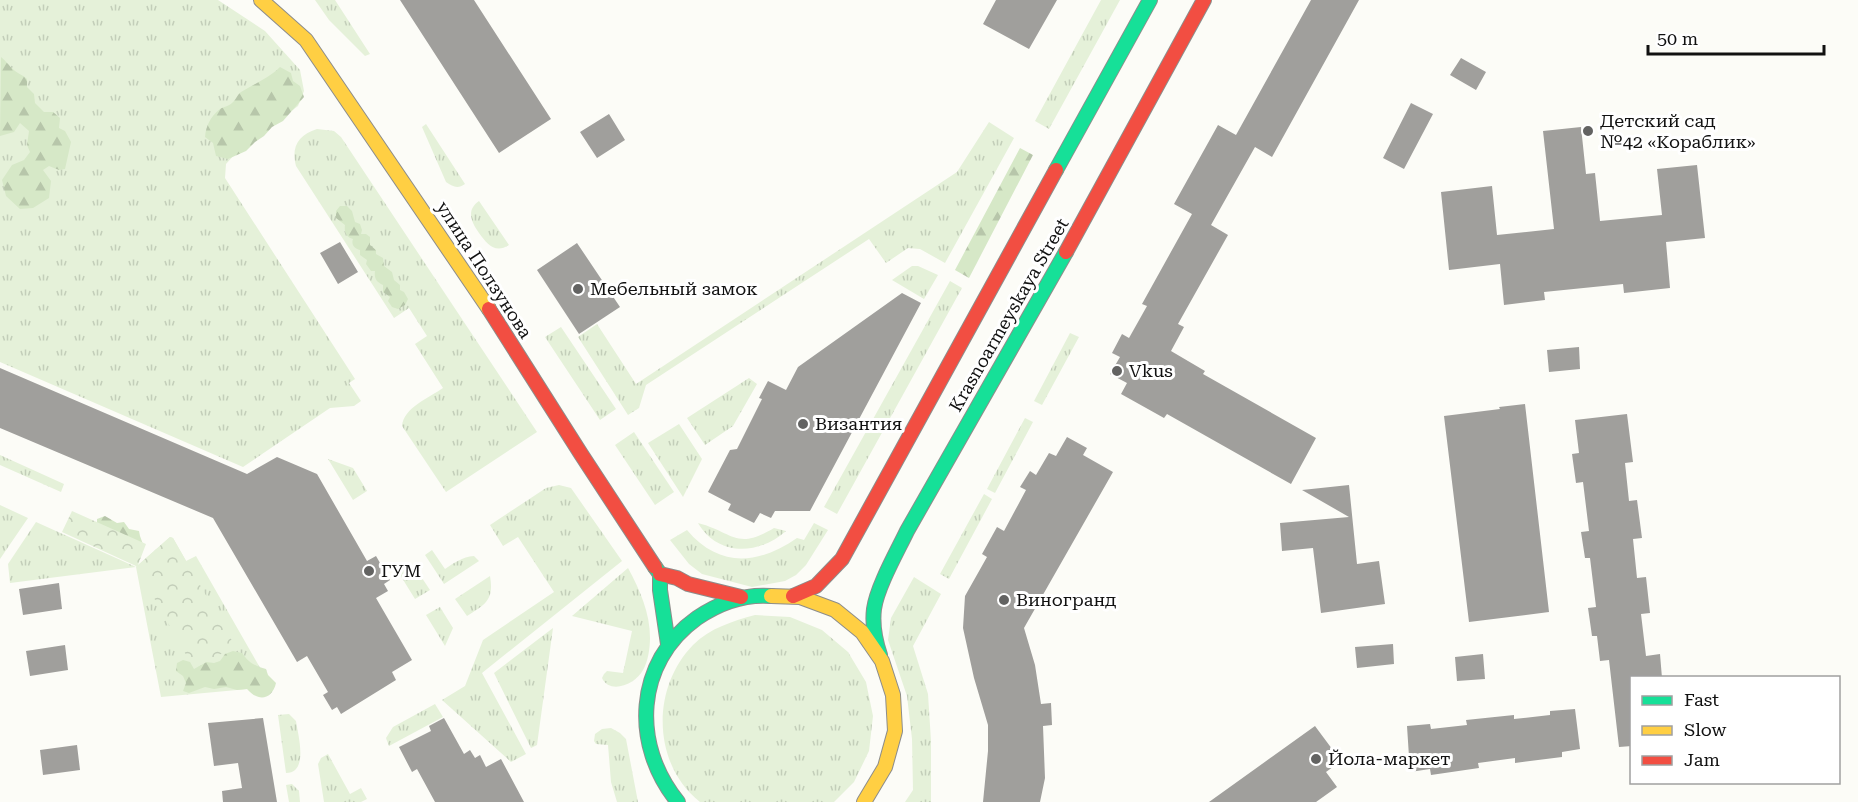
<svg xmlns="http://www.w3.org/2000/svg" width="1858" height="802" font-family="'Roboto Serif',serif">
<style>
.grass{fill:url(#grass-tufts)}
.forest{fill:url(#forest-firs)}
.park{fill:url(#park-crowns)}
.building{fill:#a09f9c}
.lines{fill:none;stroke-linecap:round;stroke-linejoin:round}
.fast-casing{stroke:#8d8d8b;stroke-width:16}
.slow-casing{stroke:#8d8d8b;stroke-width:16}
.jam-casing{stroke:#8d8d8b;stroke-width:16}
.fast{stroke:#16e098;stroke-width:14}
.slow{stroke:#ffcf43;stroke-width:14}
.jam{stroke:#f24e42;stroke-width:14}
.poi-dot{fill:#636362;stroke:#fff;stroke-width:2}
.labels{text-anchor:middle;stroke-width:6;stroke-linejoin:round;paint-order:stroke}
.poi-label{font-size:18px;fill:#111;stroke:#fff;text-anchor:start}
.street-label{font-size:18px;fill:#111;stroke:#fff}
</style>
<defs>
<pattern id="grass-tufts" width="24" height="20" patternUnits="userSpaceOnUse" patternTransform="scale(1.5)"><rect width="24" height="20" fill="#e5f1d9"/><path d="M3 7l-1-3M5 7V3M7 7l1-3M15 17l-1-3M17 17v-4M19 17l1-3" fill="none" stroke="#c3ceb9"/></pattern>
<pattern id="forest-firs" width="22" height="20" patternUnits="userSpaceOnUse" patternTransform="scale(1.5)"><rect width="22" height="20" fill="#d6e8c7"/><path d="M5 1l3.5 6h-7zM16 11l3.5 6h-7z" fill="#b7c6aa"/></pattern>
<pattern id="park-crowns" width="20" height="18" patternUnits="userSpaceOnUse" patternTransform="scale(1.5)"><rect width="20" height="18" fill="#e5f1d9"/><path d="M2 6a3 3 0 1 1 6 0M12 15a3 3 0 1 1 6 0" fill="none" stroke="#c3ceb9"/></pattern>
</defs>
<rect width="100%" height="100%" fill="#fcfcf7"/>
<path class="grass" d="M0,0H218L265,31L300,70L304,91L298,106L235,154L226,164L225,178L355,379L349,383L361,401L354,406L330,408L243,467L0,362Z
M315,0H335L370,54L365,56L329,20Z
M1101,0H1120L1049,129L1035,121Z
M989,122L1014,138L945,263L920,249L908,248L886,263L869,239L646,385L639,408L628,415L578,337L597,324L636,384L957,172Z
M426,124L465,184C458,189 453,187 446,182L422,127Z
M317,129L334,131L341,137L537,432L446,492L402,426C404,407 429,398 443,388L415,344L427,336L409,308L394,318L296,166C291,147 298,135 317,129Z
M479,201L509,245C495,254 487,244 479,233C471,222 466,210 479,201Z
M912,266H918L938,275L924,299L892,280Z
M950,281L962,288L837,514L824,507Z
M561,327L616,409L600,420L545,337Z
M1070,333L1079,337L1042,405L1034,401Z
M749,378L757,384L733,426L705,445L687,418Z
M1025,418L1033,422L995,493L987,489Z
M679,424L702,459L683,497L648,443Z
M634,432L674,492L655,505L615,445Z
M0,455L64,484L61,492L0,465Z
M328,459L353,468L367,491L353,500Z
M559,485L571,488L622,561L482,673L526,754L511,762L442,700L465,686L483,640L554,592L518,537L503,546L490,525L546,488Z
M984,494L992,499L949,579L940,574Z
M0,505L28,518L0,559Z
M36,522L136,567L170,537L173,538L186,561L196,556L271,687L161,697L136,567L10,583L8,564Z
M698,523C733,532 736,551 774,528L786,531C759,555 718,557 698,523Z
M814,523L828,530L806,565L796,575L785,581L752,587L702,574L689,564L670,540L687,530C719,568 758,565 797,538L804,540Z
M432,550L445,569C454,563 462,557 474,556L479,561L444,584L425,555Z
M628,568C640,590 650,613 650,638C650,648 648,662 643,670C636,684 610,695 602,678L604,674L607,671L623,673L632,631L572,616Z
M416,569L430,590L415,599L397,570Z
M490,576C494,600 486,604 467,616L455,599Z
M914,577L941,594L913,646L928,694L931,741V802H905L913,790L912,739L907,696L888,640L891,618Z
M440,607L453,628L445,646L426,615Z
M755,615L790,617L822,630L848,652L866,682L873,716L869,751L854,782L834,802H700C652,764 651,688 693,645C710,628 733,621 755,615Z
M553,628L537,745L531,748L494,673Z
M435,704L443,717L389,746L386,738L393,727Z
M289,714L296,721C298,735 309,773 286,773L278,715Z
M611,728L620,733L626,739L638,802H617L611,782L608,745L596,744L594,741L595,734L602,729Z
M328,754L350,794L361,788L367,799L361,802H324L318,764L321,758Z
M292,784L299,791L300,802H289L286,785Z"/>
<path class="forest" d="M1,57C6,61 10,67 15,71C19,74 23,75 27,79V87L34,94L35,103L44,112H53L60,118L59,128L65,131L71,142L65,169L59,170L49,166L43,170L51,181L49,198L33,208L20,209L6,196L2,180L12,165L24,160L30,152L27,145L29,131L20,123L14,132L0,136Z
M280,67L291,73L293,81L300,86L304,97L283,121L272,127L264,136L255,142L246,151L228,159L216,156L213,143L205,137C206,126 210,117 220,109C223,107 229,106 232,103C236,100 237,95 241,92C254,84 269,78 280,67Z
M1020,148L1033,155L969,278L955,270Z
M340,206H347L352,211L355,222L360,224L362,230L361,234H366L370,237V245L376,250V254L383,258L384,266L392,272L394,280L400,285V290L404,292L408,299L405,305L398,309L392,307L388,301L390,297L383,292V285C376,282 374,278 375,271H371L366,264L367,260L360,255V250C354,249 351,244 353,239C346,237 344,232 345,225L336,218V211Z
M105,516L117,523L124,522L129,529L139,531L140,536L144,547L97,526V519Z
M233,651L242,653C249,663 255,666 266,669L268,675L276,683C272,700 258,702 247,689L237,690L226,687L214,689L205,687L189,693L183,691L186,683L183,676L176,671L177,663L183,660L201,665L206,662L214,663L220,661L225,654Z"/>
<path class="park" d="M72,511L146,544L138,565L170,537L173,538L235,646L194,669L136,566L62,532Z"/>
<path class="building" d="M400,0H474L551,119L499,153Z
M996,0H1057L1029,49L983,24Z
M1311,0H1359L1272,157L1255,147L1211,225L1228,235L1178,324L1184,327L1171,351L1205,371L1203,374L1316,438L1291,484L1167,414L1164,418L1121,394L1127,383L1110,374L1120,357L1112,353L1122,334L1129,338L1147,306L1142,304L1192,214L1174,204L1218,125L1236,135Z
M1461,58L1486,72L1476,90L1450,75Z
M1411,103L1433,114L1404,169L1383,158Z
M609,114L625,140L597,158L580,132Z
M1581,127L1586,174L1595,173L1600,221L1662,215L1657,169L1697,165L1705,238L1666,242L1670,288L1624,293L1623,284L1544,292L1545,300L1504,305L1500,264L1449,270L1441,192L1492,186L1497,235L1554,229L1543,131Z
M340,242L358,272L338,284L320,253Z
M577,243L620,307L579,334L537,270Z
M902,293L921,303L810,511H775L771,518L760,513L754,523L728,510L731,504L708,492L730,450L737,449L762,399L759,398L768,381L786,390L798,367Z
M1579,347L1580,369L1549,372L1547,350Z
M0,368L247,474L277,457L317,474L367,561L376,556L390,580L384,584L388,591L376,598L412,660L392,672L396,680L341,714L337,707L332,710L323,695L328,692L307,656L297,662L213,518L0,428Z
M1525,404L1549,612L1469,622L1444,416L1500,409L1499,407Z
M1627,414L1633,462L1625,463L1629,501L1637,500L1642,538L1633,539L1637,578L1646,577L1650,613L1641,614L1646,656L1660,654L1662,678H1632V746L1619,747L1609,660L1600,661L1597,636H1592L1588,608L1596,607L1590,558H1585L1581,532L1589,531L1583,482L1576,483L1572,454L1579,453L1575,420Z
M1067,437L1087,448L1083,455L1113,472L1024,628L1035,665L1041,704L1051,703L1052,725L1043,726L1045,778L1040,802H983L988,751V725L974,678L963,628L965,596L987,557L982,554L997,527L1004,531L1026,490L1020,487L1030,471L1036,475L1049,453L1056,456Z
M1349,485L1357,564L1379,561L1385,604L1321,613L1313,548L1282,551L1280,523L1349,517L1302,490Z
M59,583L62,609L23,615L19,589Z
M1393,644L1394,664L1357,668L1355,647Z
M65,645L68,670L30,676L26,651Z
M1483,654L1485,679L1457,681L1455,657Z
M1575,709L1580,749L1562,752V757L1515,763V758L1478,763L1479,768L1431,775L1430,769L1410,772L1407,726L1430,724L1431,729L1467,725L1466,720L1514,715V719L1550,715V711Z
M263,718L277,802H223L222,791L242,788L238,763L214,766L208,723Z
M444,718L464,754L470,750L475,758L480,755L486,767L501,759L524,802H435L417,769L412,772L399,747L431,731L429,726Z
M1315,726L1341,761L1326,772L1337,787L1316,802H1209Z
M77,745L80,770L43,775L40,750Z"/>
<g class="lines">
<g class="fast-casing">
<path id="fast" d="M1056,170L1150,0
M655,567L660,574V590L668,644
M880,655C875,640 872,625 874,609C877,587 897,552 907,531L1066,252
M678,802C631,745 635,662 697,618C719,603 745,594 771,596"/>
</g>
<g class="slow-casing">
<path id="slow" d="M261,0L306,40L489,309
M771,596L800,597L835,610L862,632L882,661L893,695L895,731L885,767L864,802"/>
</g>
<g class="jam-casing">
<path id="jam" d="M1066,252L1204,0
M489,309L581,454L655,567
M660,574L677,578L688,584L741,597
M793,596L816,586L842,559L1056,170"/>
</g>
<use href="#fast" class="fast"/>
<use href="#slow" class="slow"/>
<use href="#jam" class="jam"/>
</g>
<g class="poi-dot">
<circle cx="1588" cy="131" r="6"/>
<circle cx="578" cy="289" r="6"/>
<circle cx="1117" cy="371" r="6"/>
<circle cx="803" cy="424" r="6"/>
<circle cx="369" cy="571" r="6"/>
<circle cx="1004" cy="600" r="6"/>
<circle cx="1316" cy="759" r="6"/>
</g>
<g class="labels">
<g class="poi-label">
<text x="1600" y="127">Детский сад<tspan x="1600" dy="21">№42 «Кораблик»</tspan></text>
<text x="590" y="295">Мебельный замок</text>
<text x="1129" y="377">Vkus</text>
<text x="815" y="430">Византия</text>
<text x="381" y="577">ГУМ</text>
<text x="1016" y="606">Виногранд</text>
<text x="1328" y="765">Йола-маркет</text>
</g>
<g class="street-label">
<text transform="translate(484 270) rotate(57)" y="6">улица Ползунова</text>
<text transform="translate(1009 315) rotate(-60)" y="6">Krasnoarmeyskaya Street</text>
</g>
</g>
<rect x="1630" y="676" width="210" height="108" fill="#ffffff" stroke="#a0a0a0" stroke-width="1.5"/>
<rect x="1642" y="696" width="30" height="9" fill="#16e098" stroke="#a0a0a0" stroke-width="1.5"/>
<text x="1684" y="706" font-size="18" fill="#111111">Fast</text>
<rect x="1642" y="726" width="30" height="9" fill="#ffcf43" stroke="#a0a0a0" stroke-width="1.5"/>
<text x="1684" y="736" font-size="18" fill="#111111">Slow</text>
<rect x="1642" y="756" width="30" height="9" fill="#f24e42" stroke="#a0a0a0" stroke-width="1.5"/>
<text x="1684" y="766" font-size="18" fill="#111111">Jam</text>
<path d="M1648 45v9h176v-9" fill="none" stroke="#111111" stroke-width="3"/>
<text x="1657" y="45" font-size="18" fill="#111111" stroke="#ffffff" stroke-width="4.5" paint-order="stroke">50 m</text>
</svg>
